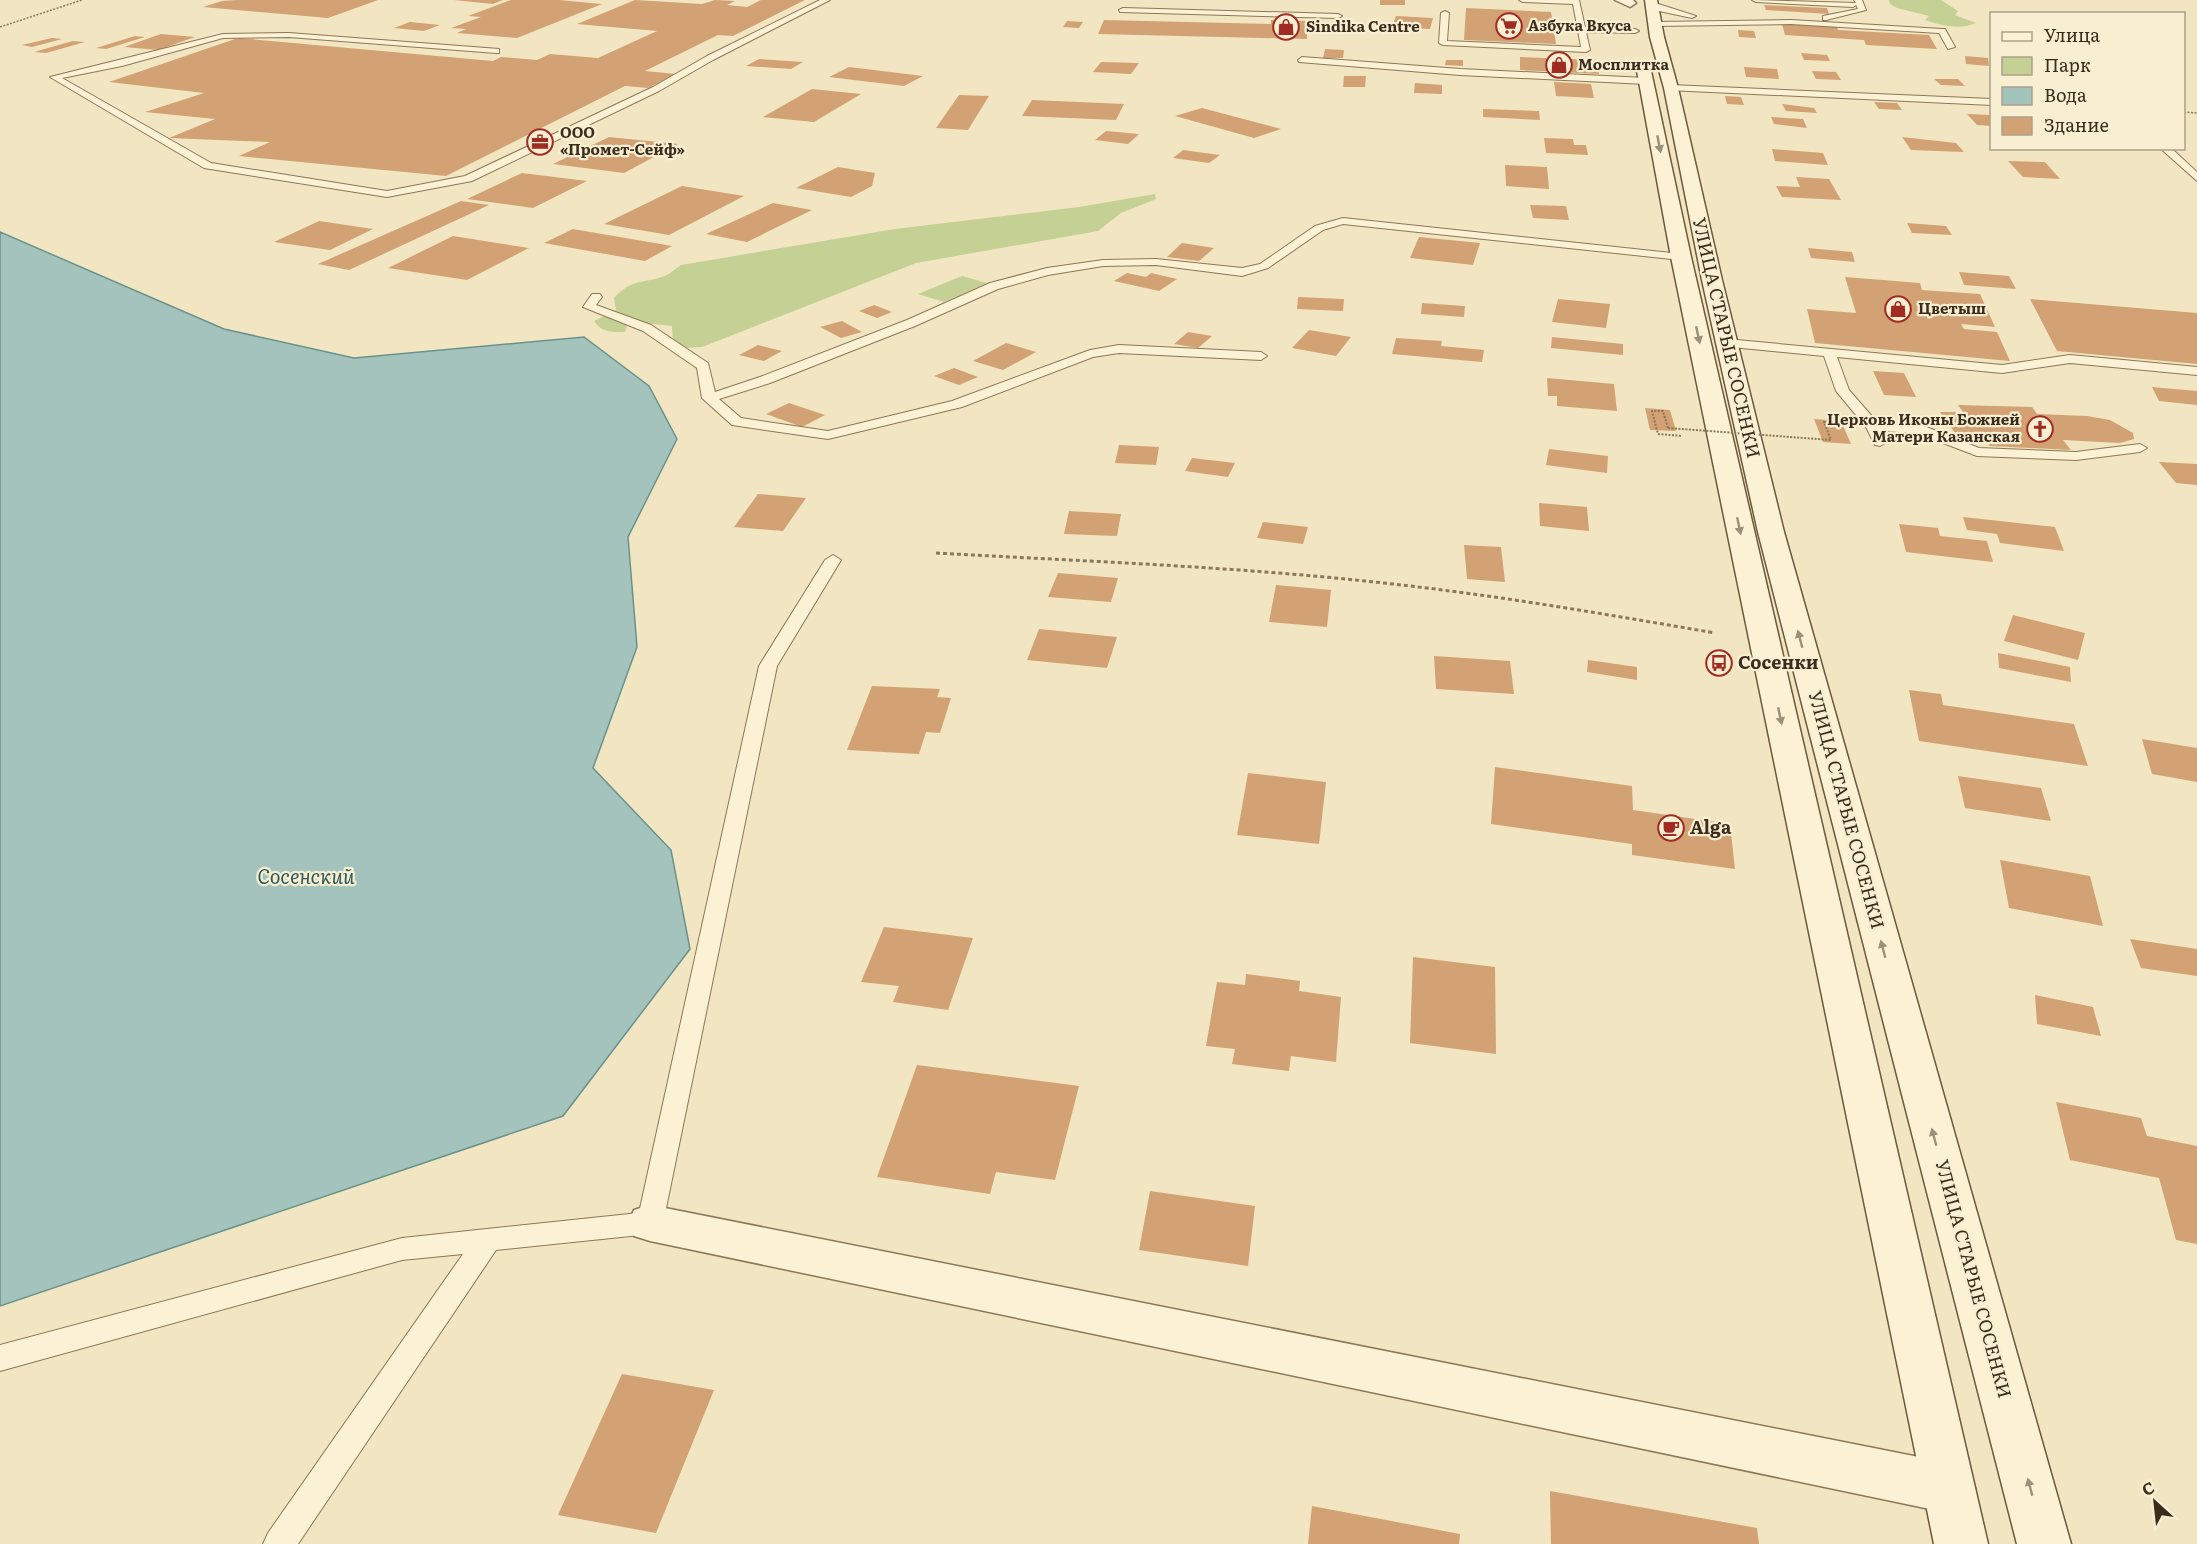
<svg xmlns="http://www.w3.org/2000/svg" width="2197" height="1544" font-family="Literata,serif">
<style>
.green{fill:#c5d095}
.water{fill:#a4c3bc;stroke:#6a928b;stroke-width:1.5}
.building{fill:#d2a275}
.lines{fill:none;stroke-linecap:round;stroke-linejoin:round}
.lane-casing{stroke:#8c7757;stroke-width:2}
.street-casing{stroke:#8c7757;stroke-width:3}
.secondary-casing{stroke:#6e583b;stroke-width:3}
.path-far2{stroke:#8c7757;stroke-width:1.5;stroke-dasharray:2 1.5;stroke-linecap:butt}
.path-far1{stroke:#8c7757;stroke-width:2;stroke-dasharray:2 1.5;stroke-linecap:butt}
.path{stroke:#8c7757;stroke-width:3;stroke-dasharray:4 3;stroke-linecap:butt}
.lane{fill:#fbf2d5;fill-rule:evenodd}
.street{fill:#fbf2d5;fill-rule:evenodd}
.secondary{fill:#fbf2d5;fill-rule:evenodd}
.path-bridge{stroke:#8c7757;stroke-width:2;stroke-dasharray:2 1.5;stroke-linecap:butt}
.oneway{fill:#9b9079}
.labels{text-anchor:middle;stroke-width:4.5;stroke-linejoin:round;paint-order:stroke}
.far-poi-label{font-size:15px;font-weight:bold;fill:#3b2d1d;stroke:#f8efd2;text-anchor:start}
.street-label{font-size:18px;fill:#3b2d1d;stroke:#f8efd2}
.poi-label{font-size:18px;font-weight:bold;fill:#3b2d1d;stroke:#f8efd2;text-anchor:start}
.water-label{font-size:20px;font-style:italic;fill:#2b5b5c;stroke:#f8efd2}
</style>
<rect width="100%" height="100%" fill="#f1e6c1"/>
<path class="green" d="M1889,0H1941L1958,11L1955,15L1976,23C1960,30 1942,26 1925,20L1929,16L1897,8L1890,4Z
M1155,194L1156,199L1121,213L1098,231L916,263L702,347L683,348L673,344L672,326L643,323L627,326L625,332C612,332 602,333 594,321L616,310L614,298C632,278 643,284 665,276C671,273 676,268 681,265L895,229L1079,207Z
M962,276L987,283L944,302L918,294Z"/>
<path class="water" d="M0,232L224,329L354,358L584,337L649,386L677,439L628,537L637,647L593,768L671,850L690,949L563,1116L0,1306Z"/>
<path class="building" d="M237,0H378L328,18L203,7L222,1Z
M454,0H503L493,4Z
M511,0H559L602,4L517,38L457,33L466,29L451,28L481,17L468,16Z
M635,0L702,4L715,0L735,1L727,5L747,7L761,0H805L733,36L718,35L645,71L676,74L648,88L625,86L446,176L239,156L270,142L169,138L215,119L145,112L204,93L109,82L238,38L493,61L501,57L537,60L550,54L598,58L657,31L577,24Z
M1380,0H1405V5H1380Z
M1764,5L1827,8L1829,14L1766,10Z
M1466,8L1551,12L1556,44L1464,40Z
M1396,16L1433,18L1430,29L1392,27Z
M1104,20L1271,24V20L1307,21V39L1098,34Z
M1067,21L1083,22L1079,28L1063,27Z
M410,22L440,25L424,31L394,28Z
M1782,24L1837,27L1838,30L1929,35L1937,49L1866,45L1864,40L1785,35Z
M1738,30L1754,31L1756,38L1739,37Z
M161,34L195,37L158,50L124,47Z
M135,36L145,37L106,49L96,48Z
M52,38L62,39L32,47L22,45Z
M73,41L85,42L46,53L34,52Z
M1325,49L1344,50L1343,58H1323Z
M1801,53L1827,55L1830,61L1804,60Z
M1965,56L1988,58L1989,66L1966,64Z
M1520,57L1597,60L1599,74L1520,70Z
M759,59L803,62L791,69L746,66Z
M1446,60H1463V66L1445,65Z
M1101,62L1139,63L1131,74L1093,72Z
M849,67L923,76L904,86L829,77Z
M1744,67L1777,69L1779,79L1746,77Z
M1812,71L1836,72L1841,80L1816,79Z
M1344,76H1366L1365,87H1343Z
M1934,79H1958L1965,86L1941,85Z
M1554,82L1591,84L1594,98L1556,96Z
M1415,83L1442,85V94L1414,93Z
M812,89L861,94L814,122L763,117Z
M959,95L989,96L968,130L936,128Z
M1725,96L1741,97L1744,105L1727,104Z
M1032,100L1124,104L1116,120L1022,116Z
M1874,102L1897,103L1902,110L1879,109Z
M1782,104L1814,108L1817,113L1786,111Z
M1202,108L1281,129L1254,138L1175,116Z
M1483,109L1539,111L1540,120L1483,117Z
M1967,114L1992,115V126L1977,125Z
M1771,117L1803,119L1807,128L1774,124Z
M1106,131L1139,134L1128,144L1095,140Z
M609,137L678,144L624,173L553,164Z
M1902,137L1956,143L1964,152L1911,150Z
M1544,138L1573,139L1574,145H1586L1588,155L1546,153Z
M1772,149L1823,153L1828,165L1775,161Z
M1183,150L1220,155L1209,163L1173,158Z
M2008,161L2045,162L2060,179L2023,177Z
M1505,165L1547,167L1549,189L1506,186Z
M838,167L875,173L872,186L851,197L796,188Z
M522,173L587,181L533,208L467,199Z
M1796,177L1829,179L1841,200L1782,197L1776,186L1800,187Z
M682,186L744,196L669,235L604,224Z
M461,201L489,205L349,270L318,264Z
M773,203L812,210L747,242L706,234Z
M1530,205L1566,206L1569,220L1533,218Z
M319,221L373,229L330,250L274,242Z
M1907,223L1946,226L1952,235L1912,233Z
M573,229L672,246L645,261L544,243Z
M453,236L529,248L467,280L388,268Z
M1419,237L1480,243L1473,265L1410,258Z
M1182,243L1214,248L1199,261L1167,257Z
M1808,248L1852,252L1855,262L1811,258Z
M1959,272L2009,276L2016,289L1964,285Z
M1127,273L1146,277L1151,273L1177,279L1159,291L1114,281Z
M1845,277L1920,283L1922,290L1980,294L1995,327L1961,324L1964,329L1997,332L2010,361L1815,343L1807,309L1856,313Z
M1298,297L1344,299L1343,311L1297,309Z
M1558,299L1610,304L1606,328L1552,322Z
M2030,299L2197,313V364L2057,351Z
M1422,303L1465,306L1464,317L1421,314Z
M874,305L892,312L877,318L859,311Z
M842,321L862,332L841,338L820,327Z
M1309,330L1351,337L1336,356L1292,348Z
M1188,332L1212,336L1198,348L1174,344Z
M1552,337L1623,344V355L1551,348Z
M1396,338L1442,341L1441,346L1484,350L1482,362L1392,354Z
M1006,343L1036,352L1003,370L973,361Z
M758,345L782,351L764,361L739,355Z
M954,368L978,377L959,385L934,376Z
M1873,371L1904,373L1916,397L1884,395Z
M1547,378L1614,384L1617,411L1557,406V396H1548Z
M2152,387L2197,391V405L2159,401Z
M789,403L825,415L802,427L766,414Z
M1958,405L2032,407L2037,414L2087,416L2110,420L2133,433L2134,439L2120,443L2063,440L2071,450L1990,446L1983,438L1958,437L1940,412H1963Z
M1645,408L1670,410L1676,431L1650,430Z
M1814,419L1841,421L1851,444L1823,442Z
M1119,445L1159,447L1156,465L1115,463Z
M1549,449L1608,456L1607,473L1546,465Z
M1192,458L1235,463L1228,477L1185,471Z
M2159,462L2197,464V485L2176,483Z
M758,494L806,498L783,531L734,527Z
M1539,503L1587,507L1589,531L1540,526Z
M1069,511L1121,514L1117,536L1064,534Z
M1963,517L2055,527L2064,551L2000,543L1997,534L1967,530Z
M1263,522L1308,527L1303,544L1257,538Z
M1899,524L1938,528L1940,536L1987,541L1993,562L1906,552Z
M1464,545L1501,547L1505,582L1467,579Z
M1058,573L1118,578L1111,602L1048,597Z
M1276,585L1331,590L1327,627L1269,622Z
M2013,615L2085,633L2078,660L2004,641Z
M1039,629L1117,637L1107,668L1027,660Z
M1998,653L2070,667L2071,682L1999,668Z
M1434,656L1510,661L1514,694L1436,689Z
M1588,660L1637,667V680L1587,672Z
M872,686L940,689L937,697L951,698L940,733L926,732L919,754L847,750Z
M1909,690L1941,694L1943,705L2074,724L2088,766L1919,741Z
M2142,739L2197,748V782L2152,774Z
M1495,767L1632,786L1633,810L1730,824L1735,869L1632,855V844L1491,824Z
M1248,773L1326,782L1319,844L1237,835Z
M1958,776L2041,788L2051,821L1965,808Z
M2000,860L2090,876L2103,926L2009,908Z
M884,927L973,938L948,1010L893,1002L899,986L861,982Z
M2130,939L2197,949V976L2141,968Z
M1413,957L1495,967L1496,1054L1410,1043Z
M1246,974L1300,981L1299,991L1341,997L1336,1062L1291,1056L1289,1071L1232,1064L1235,1049L1206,1046L1217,982L1245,985Z
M2035,995L2093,1007L2101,1036L2037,1024Z
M917,1065L1079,1086L1055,1180L996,1172L990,1194L877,1177Z
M2056,1102L2141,1118L2147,1136L2197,1146V1244L2176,1240L2159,1178L2070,1160Z
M1150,1191L1255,1206L1248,1266L1139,1250Z
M622,1374L714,1390L656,1533L558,1515Z
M1550,1491L1757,1528L1759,1544H1551Z
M1312,1506L1460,1534L1459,1544H1308Z"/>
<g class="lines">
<g class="lane-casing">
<path id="lane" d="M820,0H830L713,60L659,91L472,181L387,197L204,168L50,77L223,34L289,33L499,49V53H496L289,37L223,38L122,66L62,78L211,163L387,191L465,176L653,87L707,56Z
M1519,0H1579L1585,27L1635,29L1639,31L1635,33L1586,32L1590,50L1586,52L1443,45L1439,43L1441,13L1445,11L1449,13L1447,41L1581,47L1573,4L1523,2Z
M1752,0L1856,3L1854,0H1862L1866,10L1826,20H1823V16L1858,9L1856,5L1853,7L1756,2Z
M1652,2L1696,16L1692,18L1659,11L1649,6V2Z
M1123,8L1338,14L1342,16L1338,18L1120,12L1119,10Z
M1791,20L1942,29H1945L1955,47L1948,49L1939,33L1791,24L1655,26L1651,24L1655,22Z
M1302,57L1460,69L1646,78L1650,81L1646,84L1460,75L1299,62L1298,60Z
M1671,85L1992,99V105L1668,90L1667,88Z
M2160,148H2171L2197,172V181Z
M1343,218L1681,254L1687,257L1681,260L1343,224L1323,230L1268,268L1242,276L1156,265L1103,266L1048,275L998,289L915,326L770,383L719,399L741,418L828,431L952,401L1090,350L1119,345L1261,352L1267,356L1261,360L1119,353L1093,357L962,407L828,439L732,425L702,398L697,368L643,331L583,307L592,294H600L602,297L596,305L651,325L708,363L715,392L760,377L907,320L990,283L1047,268L1103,260L1156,259L1242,268L1260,264L1315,226Z
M1726,339L2002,365L2070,355L2197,367V375L2070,363L2002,373L1837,357L1849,390L1877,422L1924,426L1979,448L2076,452L2140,444L2147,448L2140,452L2076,460L1977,456L1917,433L1882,431L1887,442L1880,446L1875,445L1866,427L1836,391L1824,356L1721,346L1720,343Z
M833,555L841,560L777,666L663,1223L659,1231L650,1234L496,1250L298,1544H263L268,1533L463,1254L402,1260L0,1371V1345L402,1238L639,1213L759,666L825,560Z"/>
</g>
<g class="street-casing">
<path id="street" d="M1615,0H1633L1636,3L1630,7Z
M650,1205L1949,1463L1967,1471L1975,1488L1967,1505L1949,1513L650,1241L634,1236L628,1223L634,1210Z"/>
</g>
<g class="secondary-casing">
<path id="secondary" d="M1645,0H1657L1664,37L1678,88L1722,280L1784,532L2071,1544H2017L1758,532L1702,280L1664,88L1650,37Z
M1644,67L1651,71L1691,257L1988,1544H1934L1671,257L1637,71Z"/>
</g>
<path class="path-far2" d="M0,27L82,0
M2184,112L2197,113"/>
<path class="path-far1" d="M1829,423L1824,422L1831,440
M1668,428L1663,411H1652L1658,434L1682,436"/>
<path class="path" d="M936,553C1079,561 1223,566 1365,581C1483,593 1599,613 1715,633"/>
<use href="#lane" class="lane"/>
<use href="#street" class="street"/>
<use href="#secondary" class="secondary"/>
<path class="path-bridge" d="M1668,428L1831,440"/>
</g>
<defs><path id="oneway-solid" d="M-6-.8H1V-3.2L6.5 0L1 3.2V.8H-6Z" transform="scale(1.5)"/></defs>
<g class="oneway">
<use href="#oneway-solid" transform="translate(1659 144) rotate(79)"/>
<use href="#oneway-solid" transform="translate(1698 335) rotate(78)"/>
<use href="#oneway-solid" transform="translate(1739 526) rotate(78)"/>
<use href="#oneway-solid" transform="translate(1800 639) rotate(-105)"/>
<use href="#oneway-solid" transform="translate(1780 716) rotate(78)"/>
<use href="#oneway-solid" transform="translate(1883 949) rotate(-105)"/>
<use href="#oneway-solid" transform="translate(1934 1137) rotate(-105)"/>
<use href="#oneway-solid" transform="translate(2030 1487) rotate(-105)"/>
</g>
<defs>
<g id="supermarket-ring" transform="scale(1.35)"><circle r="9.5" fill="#f8efd2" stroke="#9f2b23" stroke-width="1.5"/><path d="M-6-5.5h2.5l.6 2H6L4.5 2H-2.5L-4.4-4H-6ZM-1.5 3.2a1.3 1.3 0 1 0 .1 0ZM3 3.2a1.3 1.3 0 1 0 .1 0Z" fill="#9f2b23"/></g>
<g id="shop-ring" transform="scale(1.35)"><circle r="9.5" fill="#f8efd2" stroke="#9f2b23" stroke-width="1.5"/><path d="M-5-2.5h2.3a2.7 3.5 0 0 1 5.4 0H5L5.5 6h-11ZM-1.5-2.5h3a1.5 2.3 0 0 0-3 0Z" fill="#9f2b23"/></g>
<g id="office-ring" transform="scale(1.35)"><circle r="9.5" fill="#f8efd2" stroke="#9f2b23" stroke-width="1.5"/><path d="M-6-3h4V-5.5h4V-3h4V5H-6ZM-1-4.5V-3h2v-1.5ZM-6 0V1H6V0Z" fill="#9f2b23"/></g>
<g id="church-ring" transform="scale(1.35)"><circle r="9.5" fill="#f8efd2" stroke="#9f2b23" stroke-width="1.5"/><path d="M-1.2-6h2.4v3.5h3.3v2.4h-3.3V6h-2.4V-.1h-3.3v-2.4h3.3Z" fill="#9f2b23"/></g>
<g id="bus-ring" transform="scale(1.35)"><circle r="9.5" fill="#f8efd2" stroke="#9f2b23" stroke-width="1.5"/><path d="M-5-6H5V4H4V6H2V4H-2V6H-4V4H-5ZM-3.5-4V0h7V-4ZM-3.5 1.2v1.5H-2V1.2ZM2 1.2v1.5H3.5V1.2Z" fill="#9f2b23"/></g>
<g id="cafe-ring" transform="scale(1.35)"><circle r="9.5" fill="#f8efd2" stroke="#9f2b23" stroke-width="1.5"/><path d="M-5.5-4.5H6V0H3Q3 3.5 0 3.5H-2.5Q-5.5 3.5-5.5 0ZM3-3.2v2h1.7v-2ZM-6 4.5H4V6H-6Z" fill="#9f2b23"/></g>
</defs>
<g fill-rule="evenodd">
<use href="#supermarket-ring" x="1509" y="26"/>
<use href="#shop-ring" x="1286" y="27"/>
<use href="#shop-ring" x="1559" y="65"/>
<use href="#office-ring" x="540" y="142"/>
<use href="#shop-ring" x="1898" y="309"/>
<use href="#church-ring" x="2040" y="429"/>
<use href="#bus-ring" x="1719" y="663"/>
<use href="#cafe-ring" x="1671" y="828"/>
</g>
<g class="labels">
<g class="far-poi-label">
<text x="1528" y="31">Азбука Вкуса</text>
<text x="1306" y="32">Sindika Centre</text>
<text x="1578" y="70">Мосплитка</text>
<text x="560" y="138">ООО<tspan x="560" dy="17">«Промет-Сейф»</tspan></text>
<text x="1918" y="314">Цветыш</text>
<text x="2020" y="425" text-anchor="end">Церковь Иконы Божией<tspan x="2020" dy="17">Матери Казанская</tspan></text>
</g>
<g class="street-label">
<text transform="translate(1726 338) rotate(77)" y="6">УЛИЦА СТАРЫЕ СОСЕНКИ</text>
<text transform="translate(1846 810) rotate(75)" y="6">УЛИЦА СТАРЫЕ СОСЕНКИ</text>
<text transform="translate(1973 1279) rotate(75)" y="6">УЛИЦА СТАРЫЕ СОСЕНКИ</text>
</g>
<g class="poi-label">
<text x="1738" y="669">Сосенки</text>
<text x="1690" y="834">Alga</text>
</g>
<g class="water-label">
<text x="306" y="884">Сосенский</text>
</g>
</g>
<rect x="1990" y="12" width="195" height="138" fill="#f8efd2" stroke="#aca18a" stroke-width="1.5"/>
<rect x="2002" y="32" width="30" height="9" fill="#fbf2d5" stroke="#aca18a" stroke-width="1.5"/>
<text x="2044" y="42" font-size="18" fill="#3b2d1d">Улица</text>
<rect x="2002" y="57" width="30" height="18" fill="#c5d095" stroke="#aca18a" stroke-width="1.5"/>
<text x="2044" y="72" font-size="18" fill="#3b2d1d">Парк</text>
<rect x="2002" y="87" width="30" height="18" fill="#a4c3bc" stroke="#aca18a" stroke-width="1.5"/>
<text x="2044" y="102" font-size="18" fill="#3b2d1d">Вода</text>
<rect x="2002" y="117" width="30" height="18" fill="#d2a275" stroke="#aca18a" stroke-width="1.5"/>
<text x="2044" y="132" font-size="18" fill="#3b2d1d">Здание</text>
<g transform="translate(2155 1502) rotate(333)" stroke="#f8efd2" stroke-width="4.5" paint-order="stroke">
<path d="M0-4.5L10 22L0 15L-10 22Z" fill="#3b2d1d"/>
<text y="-9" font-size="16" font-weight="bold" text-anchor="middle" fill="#3b2d1d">С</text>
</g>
</svg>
